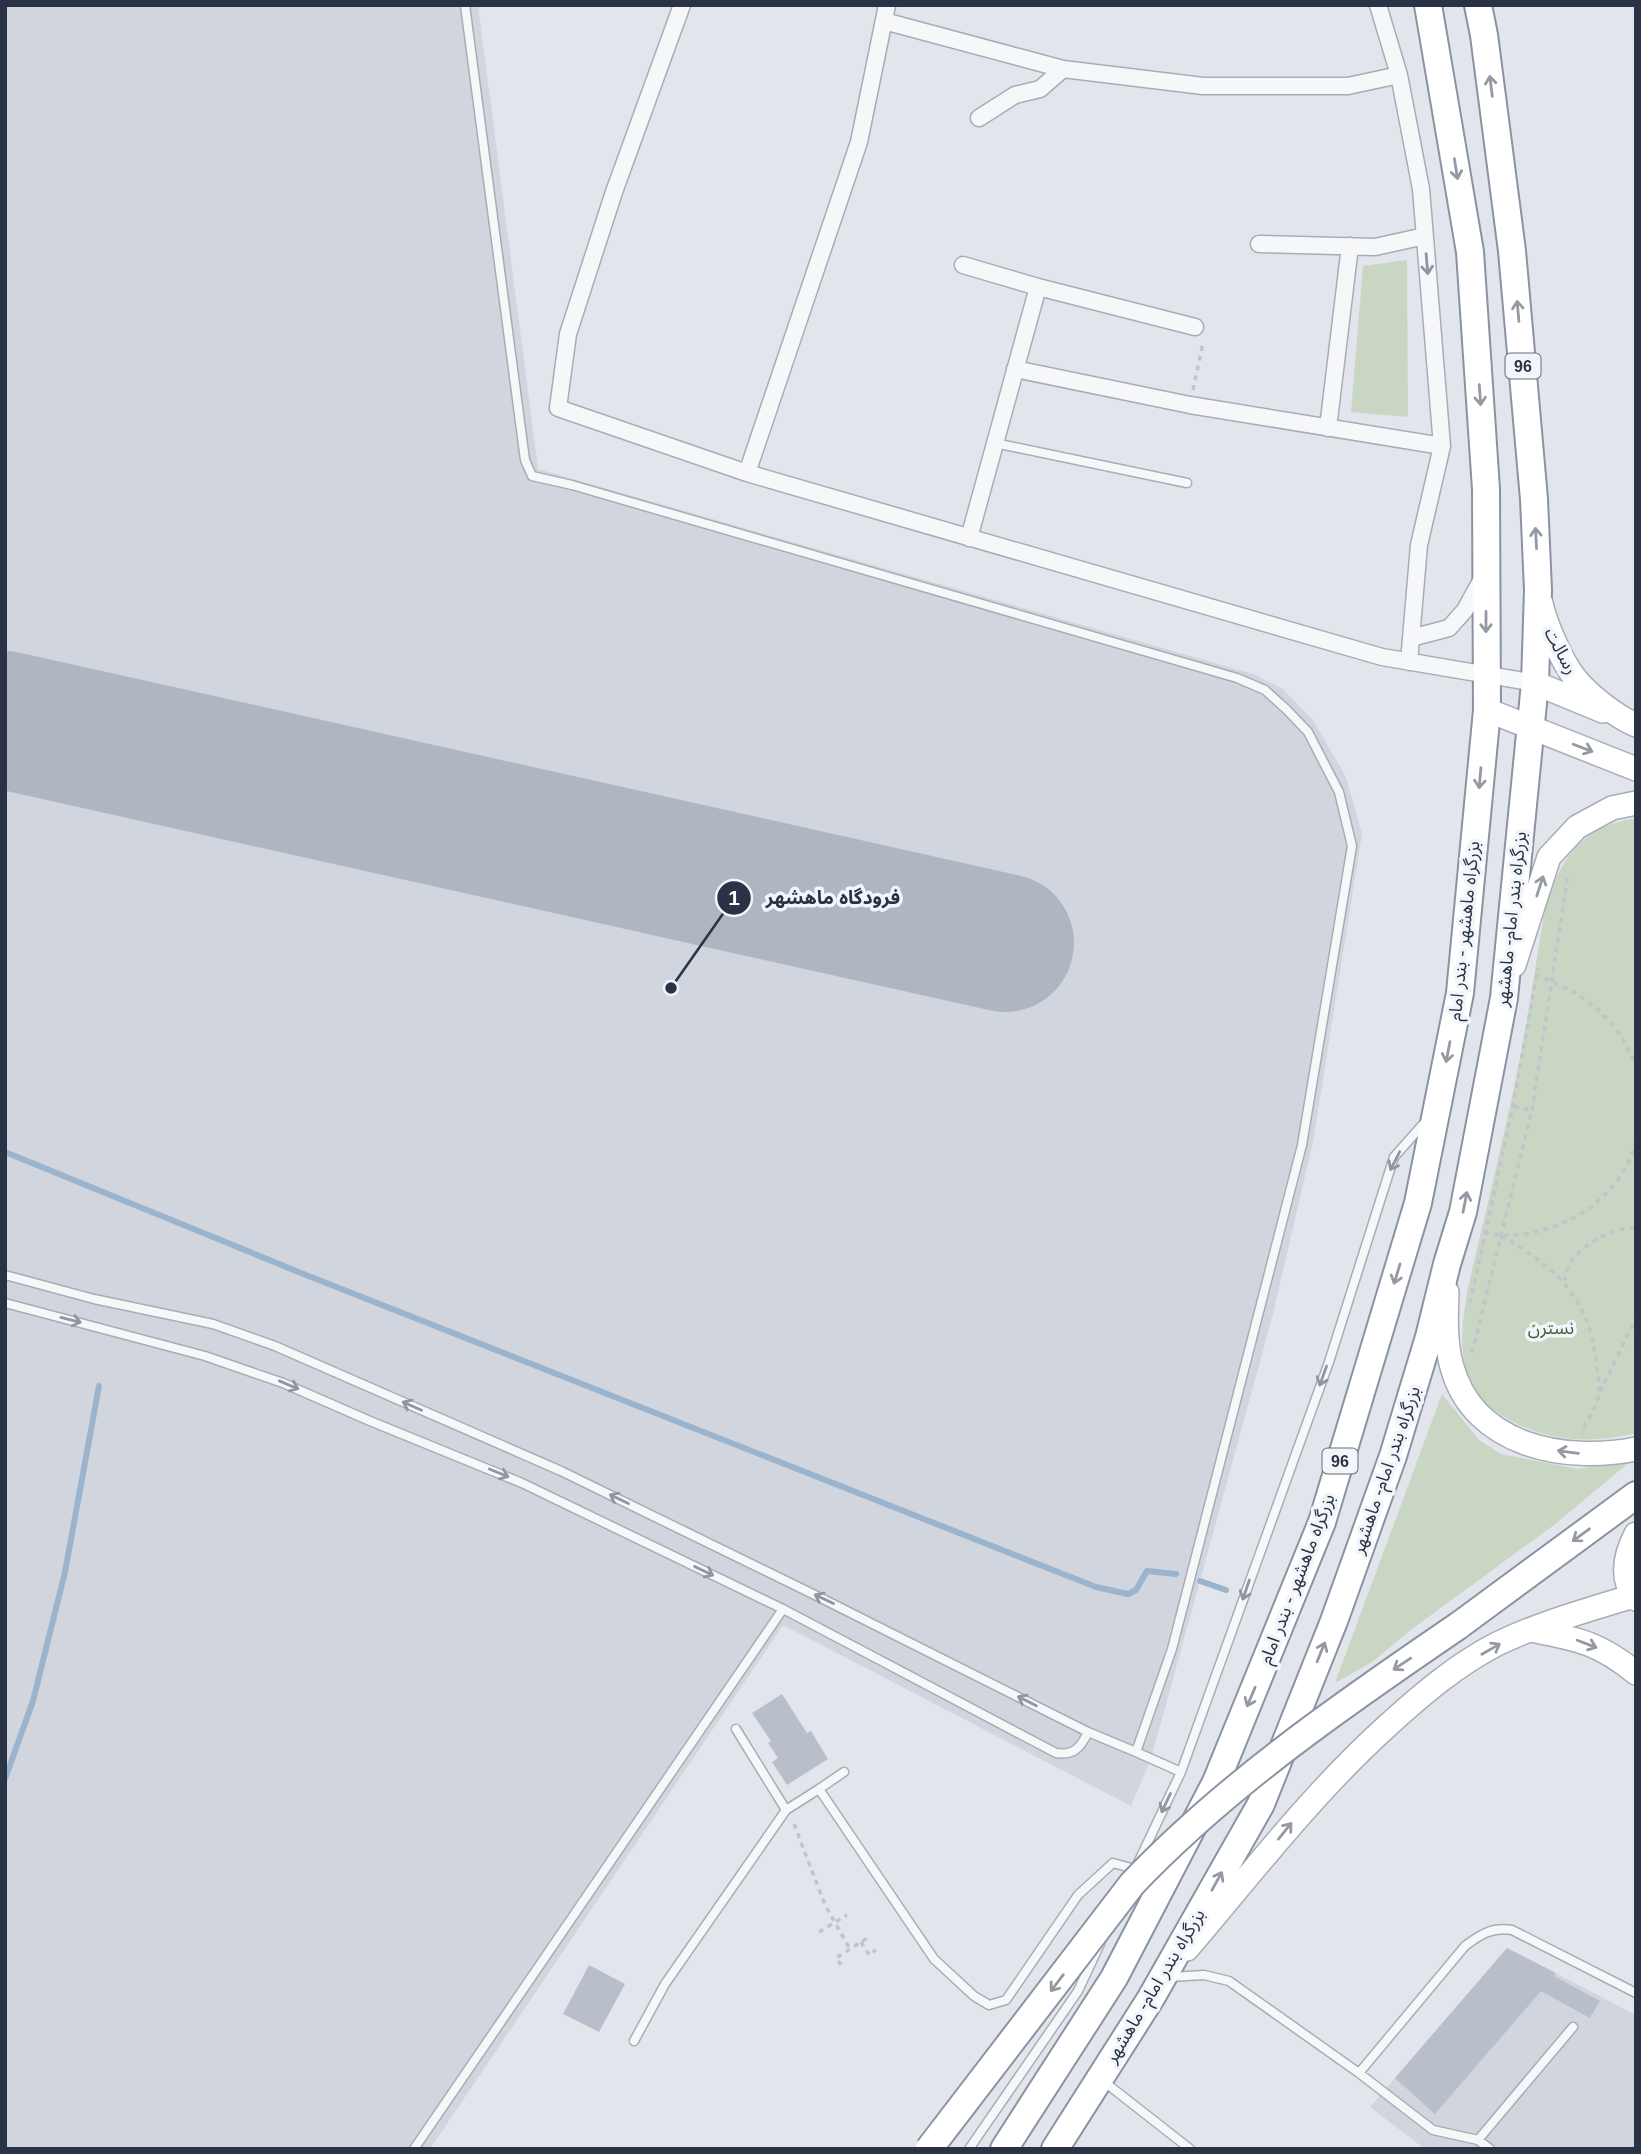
<svg xmlns="http://www.w3.org/2000/svg" width="1641" height="2154" font-family="Arial,'Noto Sans Arabic',sans-serif">
<style>
.built{fill:#d0d5de}
.green{fill:#c8d6c3}
.lines{fill:none;stroke-linecap:round;stroke-linejoin:round}
.stream{stroke:#9bb4ce;stroke-width:6}
.runway{stroke:#aeb6c1;stroke-width:138}
.building{fill:#b9bfca}
.service-casing{stroke:#a7adb7;stroke-width:11}
.minor-casing{stroke:#a7adb7;stroke-width:19}
.secondary-casing{stroke:#a7adb7;stroke-width:26}
.trunk-casing{stroke:#8993a3;stroke-width:30}
.path{stroke:#c1c4ca;stroke-width:3.5;stroke-dasharray:5 5;stroke-linecap:butt}
.service{stroke:#f6f7f9;stroke-width:8}
.minor{stroke:#f6f7f9;stroke-width:16}
.secondary{stroke:#fff;stroke-width:23}
.trunk{stroke:#fff;stroke-width:26}
.trunk-bridge-casing{stroke:#8993a3;stroke-width:30;stroke-linecap:butt}
.trunk-bridge{stroke:#fff;stroke-width:26}
.oneway{stroke:#9499a2}
.oneway2{stroke:#90959f}
.labels{text-anchor:middle;stroke-width:7;stroke-linejoin:round;paint-order:stroke}
.shield{fill:#f2f5f9;stroke:#656d7b;stroke-width:2}
.shield-label{font-size:16px;font-weight:bold;fill:#293345}
.street-label{font-size:18px;fill:#293345;stroke:#f2f5f9}
.park-label{font-size:18px;fill:#3e6235;stroke:#f2f5f9}
.leader{fill:none;stroke:#293345;stroke-width:2.5}
.callout-dot{fill:#293345;stroke:#f2f5f9;stroke-width:2.5}
.mark-label{font-size:21px;text-anchor:middle;font-weight:bold;fill:#fff}
.callout-label{font-size:19px;text-anchor:middle;font-weight:bold;fill:#293345;stroke:#f2f5f9;stroke-width:7;stroke-linejoin:round;paint-order:stroke}
</style>
<rect width="100%" height="100%" fill="#e2e6ec"/>
<path class="built" d="M5,5H478L538,469L1253,674L1283,689L1313,720L1346,777L1362,834L1313,1142L1272,1318L1151,1759L1131,1806L783,1625L430,2149H5Z
M1507,1948L1636,2015V2149H1425L1370,2107Z"/>
<path class="green" d="M1407,260L1408,417L1351,412L1363,266Z
M1636,818V1433C1587,1446 1535,1440 1494,1410C1483,1402 1472,1391 1468,1378C1453,1331 1471,1278 1481,1232C1492,1187 1502,1142 1512,1097C1526,1033 1535,968 1546,903C1565,853 1581,828 1636,818Z
M1442,1394L1479,1440L1501,1454L1578,1469L1632,1460L1554,1525L1412,1629L1372,1662L1335,1683Z"/>
<g class="lines">
<path class="stream" d="M5,1152L301,1273L1096,1587L1128,1594L1136,1590L1147,1571L1176,1574
M1200,1581L1226,1590
M5,1779L33,1701L65,1572L99,1386"/>
<path class="runway" d="M5,720L1005,943"/>
</g>
<path class="building" d="M782,1694L807,1733L811,1731L828,1759L787,1785L772,1762L778,1758L768,1743L771,1741L752,1713Z
M1507,1948L1556,1973L1554,1976L1600,2001L1590,2018L1541,1991L1435,2114L1395,2078Z
M589,1965L625,1984L599,2032L563,2014Z"/>
<g class="lines">
<g class="service-casing">
<path id="service" d="M995,443L1187,483
M5,1275L94,1299L213,1324L275,1346L561,1471L819,1597L1088,1732
M5,1303L205,1356L283,1383L370,1421L522,1483L783,1609L1056,1753C1074,1756 1081,1747 1088,1732L1136,1752L1172,1649L1302,1145L1352,846L1339,792L1308,732L1286,709L1265,690L1237,678L572,485L532,476L525,460L465,5
M736,1729L786,1810
M1136,1752L1181,1772
M819,1789L844,1772
M1137,1865L1181,1772L1329,1362L1394,1157L1426,1121
M1170,1977L1204,1975L1229,1981L1359,2073L1465,1946C1481,1934 1492,1927 1512,1930L1636,1993
M634,2041L665,1984L786,1810L819,1789L934,1959L974,1996L989,2005L1006,2000L1078,1895L1113,1863L1135,1869
M1359,2073L1433,2130L1478,2140L1573,2027
M1102,2080L1190,2149
M1478,2140L1490,2149
M414,2149L783,1609
M969,2149L1078,1991L1100,1944"/>
</g>
<g class="minor-casing">
<path id="minor" d="M682,5L614,192L568,334L558,408L747,473
M887,5L859,142L747,473L1382,657L1535,683
M1378,5L1399,75L1421,189L1442,446
M884,21L1063,69L1040,89L1015,95L979,118
M1063,69L1203,86H1348L1399,75
M1259,244L1375,247L1425,236
M963,265L1038,287L969,538
M1038,287L1195,327
M1015,369L1190,405L1442,446L1419,545L1409,662
M1328,428L1350,246
M1411,638L1449,628L1465,610L1483,577"/>
</g>
<g class="secondary-casing">
<path id="secondary" d="M1541,603C1545,623 1562,662 1575,678C1588,695 1617,717 1636,725
M1535,683L1603,711
M1487,710L1636,769
M1514,965L1549,857L1577,827L1612,808L1636,803
M1447,1292C1446,1317 1445,1343 1452,1367C1474,1447 1566,1463 1636,1449
M1636,1534C1625,1555 1620,1579 1636,1599
M1531,1630C1577,1639 1598,1642 1636,1673
M1187,1949C1252,1873 1312,1794 1386,1727C1420,1696 1456,1665 1497,1644C1540,1623 1588,1610 1633,1596"/>
</g>
<g class="trunk-casing">
<path id="trunk" d="M1458,1626L1636,1495
M1004,2149L1114,1978L1216,1782L1322,1522L1418,1203L1460,993L1487,710L1486,489L1470,252L1428,5
M1055,2149L1151,1998L1261,1804L1334,1621L1393,1456L1429,1337L1447,1264L1463,1212L1504,998L1535,683L1538,590L1534,499L1512,251L1484,35L1478,5"/>
</g>
<path class="path" d="M1193,390L1203,343
M1535,975C1584,992 1616,1017 1636,1066
M1514,1106L1532,1110
M1484,1233C1547,1245 1622,1204 1636,1140
M1501,1236C1555,1267 1590,1297 1596,1363C1597,1372 1601,1386 1599,1395C1596,1408 1586,1422 1581,1434
M1564,1281C1566,1275 1568,1266 1572,1260C1587,1241 1612,1229 1636,1227
M1470,1303L1513,1106L1538,968
M1472,1353L1532,1110L1568,874
M1600,1392L1636,1318
M794,1824L825,1905L850,1949
M819,1932L847,1915
M861,1942L869,1955L876,1950
M841,1965L836,1958L869,1937"/>
<use href="#service" class="service"/>
<use href="#minor" class="minor"/>
<use href="#secondary" class="secondary"/>
<use href="#trunk" class="trunk"/>
<g class="trunk-bridge-casing">
<path id="trunk-bridge" d="M929,2149L1132,1884C1226,1785 1345,1703 1458,1626"/>
</g>
<use href="#trunk-bridge" class="trunk-bridge"/>
</g>
<defs><path id="oneway-shaft" d="M-6 0H5M1.5-3L5.5 0L1.5 3" fill="none" stroke-width="1.6" stroke-linecap="round" stroke-linejoin="round" transform="scale(1.75)"/></defs>
<g class="oneway">
<use href="#oneway-shaft" transform="translate(1491 86) rotate(-97)"/>
<use href="#oneway-shaft" transform="translate(1456 169) rotate(81)"/>
<use href="#oneway-shaft" transform="translate(1518 311) rotate(-95)"/>
<use href="#oneway-shaft" transform="translate(1480 395) rotate(86)"/>
<use href="#oneway-shaft" transform="translate(1536 538) rotate(-93)"/>
<use href="#oneway-shaft" transform="translate(1486 622) rotate(90)"/>
<use href="#oneway-shaft" transform="translate(1583 748) rotate(21)"/>
<use href="#oneway-shaft" transform="translate(1480 778) rotate(95)"/>
<use href="#oneway-shaft" transform="translate(1540 886) rotate(-72)"/>
<use href="#oneway-shaft" transform="translate(1448 1052) rotate(101)"/>
<use href="#oneway-shaft" transform="translate(1465 1202) rotate(-79)"/>
<use href="#oneway-shaft" transform="translate(1397 1274) rotate(107)"/>
<use href="#oneway-shaft" transform="translate(1568 1452) rotate(-173)"/>
<use href="#oneway-shaft" transform="translate(1581 1535) rotate(144)"/>
<use href="#oneway-shaft" transform="translate(1587 1644) rotate(21)"/>
<use href="#oneway-shaft" transform="translate(1491 1649) rotate(-30)"/>
<use href="#oneway-shaft" transform="translate(1321 1652) rotate(-68)"/>
<use href="#oneway-shaft" transform="translate(1402 1664) rotate(146)"/>
<use href="#oneway-shaft" transform="translate(1251 1697) rotate(113)"/>
<use href="#oneway-shaft" transform="translate(1285 1831) rotate(-51)"/>
<use href="#oneway-shaft" transform="translate(1217 1881) rotate(-61)"/>
<use href="#oneway-shaft" transform="translate(1057 1983) rotate(127)"/>
</g>
<g class="oneway2">
<use href="#oneway-shaft" transform="translate(1427 264) rotate(85)"/>
<use href="#oneway-shaft" transform="translate(1395 1161) rotate(117)"/>
<use href="#oneway-shaft" transform="translate(71 1320) rotate(14)"/>
<use href="#oneway-shaft" transform="translate(1323 1376) rotate(110)"/>
<use href="#oneway-shaft" transform="translate(289 1385) rotate(23)"/>
<use href="#oneway-shaft" transform="translate(412 1406) rotate(-156)"/>
<use href="#oneway-shaft" transform="translate(499 1473) rotate(22)"/>
<use href="#oneway-shaft" transform="translate(619 1499) rotate(-154)"/>
<use href="#oneway-shaft" transform="translate(704 1571) rotate(26)"/>
<use href="#oneway-shaft" transform="translate(1246 1590) rotate(109)"/>
<use href="#oneway-shaft" transform="translate(824 1599) rotate(-154)"/>
<use href="#oneway-shaft" transform="translate(1027 1701) rotate(-153)"/>
<use href="#oneway-shaft" transform="translate(1166 1803) rotate(115)"/>
</g>
<g class="labels">
<g class="shield">
<rect x="1505.5" y="353.5" width="35" height="25" rx="5"/>
<rect x="1322.5" y="1448.5" width="35" height="25" rx="5"/>
</g>
<g class="shield-label">
<text x="1523" y="372">96</text>
<text x="1340" y="1467">96</text>
</g>
<g class="street-label">
<text transform="translate(1561 651) rotate(62)" y="6">رسالت</text>
<text transform="translate(1511 919) rotate(-84)" y="6">بزرگراه بندر امام- ماهشهر</text>
<text transform="translate(1464 931) rotate(-84)" y="6">بزرگراه ماهشهر - بندر امام</text>
<text transform="translate(1386 1470) rotate(-71)" y="6">بزرگراه بندر امام- ماهشهر</text>
<text transform="translate(1297 1579) rotate(-69)" y="6">بزرگراه ماهشهر - بندر امام</text>
<text transform="translate(1155 1986) rotate(-59)" y="6">بزرگراه بندر امام- ماهشهر</text>
</g>
<g class="park-label">
<text x="1551" y="1334">نسترن</text>
</g>
</g>
<path class="leader" d="M671 988L734 898"/>
<g class="callout-dot">
<circle cx="671" cy="988" r="7"/>
<circle cx="734" cy="898" r="18"/>
</g>
<g class="mark-label">
<text x="734" y="905">1</text>
</g>
<g class="callout-label">
<text x="833" y="904">فرودگاه ماهشهر</text>
</g>
<rect width="1641" height="2154" fill="none" stroke="#293345" stroke-width="14"/>
</svg>
